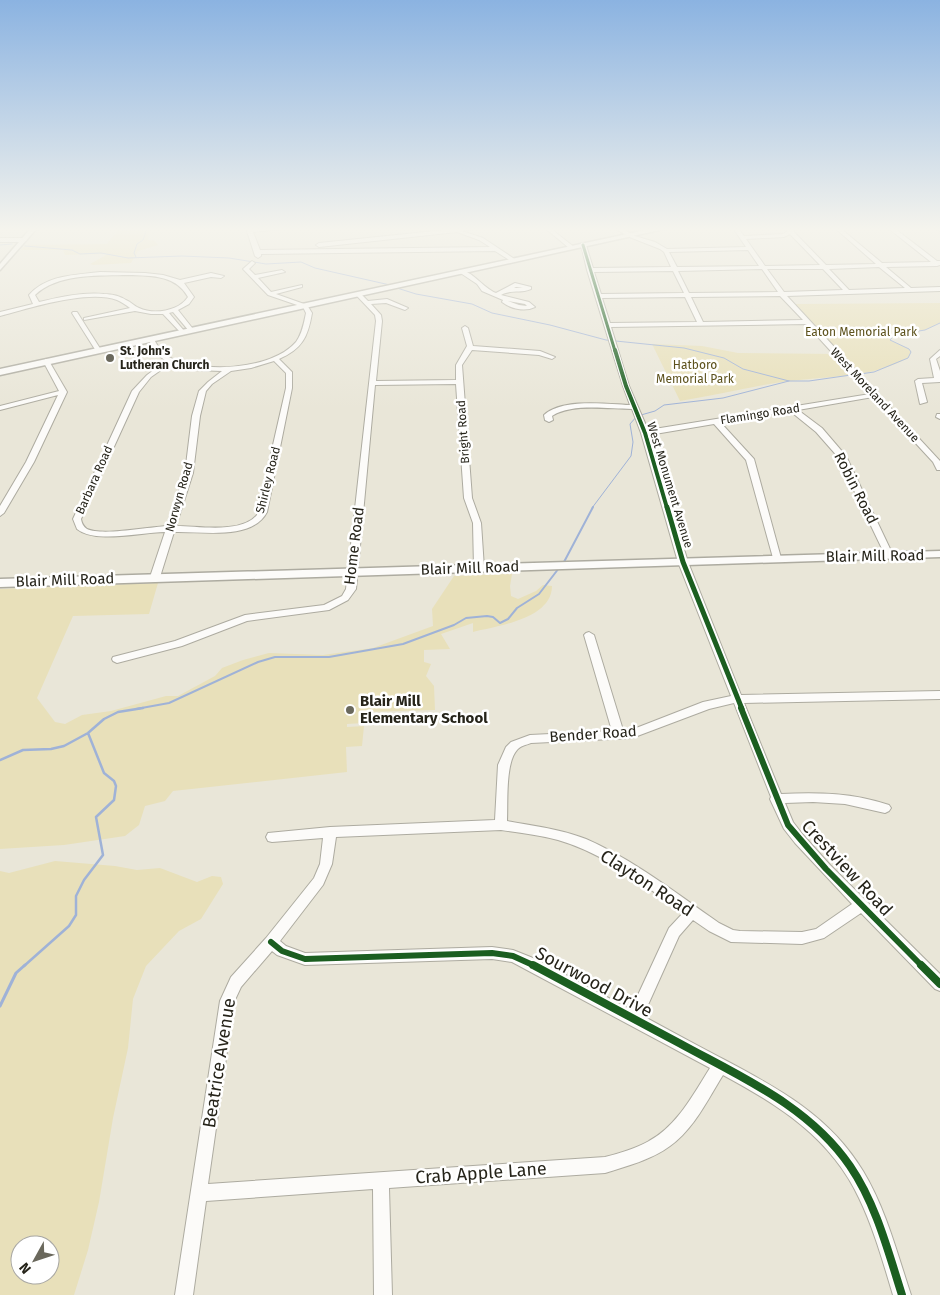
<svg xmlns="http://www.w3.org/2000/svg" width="940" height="1295" font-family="'Fira Sans',sans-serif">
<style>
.green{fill:#e8e0ba;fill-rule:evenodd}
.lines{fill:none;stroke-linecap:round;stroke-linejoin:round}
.stream-far3{stroke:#9fb2d7;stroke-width:1}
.stream-far2{stroke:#9fb2d7;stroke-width:2}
.stream-far1{stroke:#9fb2d7;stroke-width:2.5}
.stream{stroke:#9fb2d7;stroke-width:3}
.minor-casing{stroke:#adaba0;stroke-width:2}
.major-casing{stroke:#adaba0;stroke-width:3}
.highway-casing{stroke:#adaba0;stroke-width:3}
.minor{fill:#fcfbf9;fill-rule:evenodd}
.major{fill:#fcfbf9;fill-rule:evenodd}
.highway{fill:#fcfbf9;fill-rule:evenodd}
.cycleway-far4-casing{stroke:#fff;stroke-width:5}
.cycleway-far3-casing{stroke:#fff;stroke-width:6}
.cycleway-far2-casing{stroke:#fff;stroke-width:8}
.cycleway-far1-casing{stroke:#fff;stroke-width:9}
.cycleway-casing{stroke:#fff;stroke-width:11}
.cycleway-far4{stroke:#1b5e20;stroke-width:3}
.cycleway-far3{stroke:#1b5e20;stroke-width:4}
.cycleway-far2{stroke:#1b5e20;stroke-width:5}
.cycleway-far1{stroke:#1b5e20;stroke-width:6}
.cycleway{stroke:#1b5e20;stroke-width:8}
.poi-dot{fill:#6a685c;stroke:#fff;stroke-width:2}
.labels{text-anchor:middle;stroke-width:5;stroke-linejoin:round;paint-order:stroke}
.far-park-label{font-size:12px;fill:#5d521d;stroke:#fff}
.far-poi-label{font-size:12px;font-weight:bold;fill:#26241a;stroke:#fff;text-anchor:start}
.far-street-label{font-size:12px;fill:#26241a;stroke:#fff}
.street-label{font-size:15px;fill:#26241a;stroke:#fff}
.poi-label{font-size:15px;font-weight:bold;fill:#26241a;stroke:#fff;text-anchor:start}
.near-street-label{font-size:18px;fill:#26241a;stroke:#fff}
</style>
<rect width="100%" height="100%" fill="#e9e6d8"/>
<path class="green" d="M120,228H153L149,233L148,240L155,241L158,245L138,251L131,263L93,265L90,264L108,254L65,255L63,250H21L25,245L107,244Z
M940,303V323L925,330L894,335L890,340L909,349L911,352L908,358C872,378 830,376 789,381C753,386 716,395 680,401L652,344L702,346L738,353L840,354L795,304Z
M512,574L510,586L511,596L518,599L536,591L543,585L552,586C552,619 497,626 473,632V623L441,634L450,649L424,650V662L431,664L426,676L434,686L435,710L365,712L364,723L347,724V727L364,726L362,746L346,747L347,772L173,791L165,801L145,806L139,825L125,836L64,845L0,849V589L158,583L149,614L73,616L37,698L55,722L65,724L82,715L111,711L166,696H178L215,676L222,668L243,660L269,653L323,655L373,648L433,626L432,609L454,576Z
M55,861L115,866L137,870L160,868L197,882L212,876L221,877L223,884L201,919L179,931L146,966L133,999L128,1048L113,1118L99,1202L88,1250L74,1295H0V871L9,873ZM20,1245H50V1275H20Z"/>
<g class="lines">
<path class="stream-far3" d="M0,245L12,244
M25,246L72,250L80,254L101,253L128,258L182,256L229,258L266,264L301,262L315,268L390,285
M136,257L134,253L137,244L143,240L147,228
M397,288L416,294L472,304L492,313L550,325L606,340L684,348L724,358L743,369L789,381H809L851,375
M860,374L874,372L908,358L911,352L909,349L890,340L894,335L925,330L940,323
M641,415L655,411L664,405L723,398L789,381
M592,508L631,456L633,442L630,424L637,416"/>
<path class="stream-far2" d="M564,562L593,507
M136,709L169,703L258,662L275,657H329L403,644L454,625L466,618L487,616L493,617L500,623L508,619L517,608L539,594L559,568"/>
<path class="stream-far1" d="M0,760L23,750L51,749L64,746L88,733L104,719L118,712L143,708
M24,966L69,926L76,915V896L84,880L103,855L96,817L114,800L116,786L114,781L104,773L88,733"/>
<path class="stream" d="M0,1006L16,973L25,965"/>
<g class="minor-casing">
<path id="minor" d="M246,228L252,229L288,228L253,232L260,250L490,247L479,240L457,232L319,247L316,245L319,243L464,228H480L462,231L483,238L516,260L511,261L495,251L261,254V256L258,258L255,256Z
M545,228H550L574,247L569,248Z
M733,228H738L744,236L783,234L788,231L789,228H793L794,232L826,265L876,264L835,228H840L882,263L931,262L888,228H894L937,261H940V265L937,266L886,267L911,288L940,287V291L787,296L940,461V470H937L933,462L873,397L798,410L822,428L846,456L893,555L892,557L889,558L885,555L838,457L816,432L790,411L721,423L754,459L781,558L777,561L773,558L746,460L714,424L649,435L688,562L741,695L940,691V699L744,703L781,794C818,792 854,793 889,805L891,808L889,811L885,813L845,804L813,802L785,803L793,822L803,835L830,865L940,974V991L935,989L861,913L824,938L802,944L731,942L709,931L693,920L679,936L643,1016C669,1030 696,1045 723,1059C778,1088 830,1116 863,1171C886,1209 897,1253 911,1295H893C883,1262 874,1229 859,1198C831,1138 779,1105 723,1075C708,1099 694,1129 670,1146C651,1160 627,1166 605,1173L389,1188L392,1295H374L373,1189L206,1201L193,1295H175L220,1001L231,977L266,938L314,878L320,864L323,838L272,842L268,841L266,837L268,833L330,827L495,820L498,765L506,747L511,742L530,735L612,731L584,635L586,633L589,632L594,635L623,730H631L703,702L731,696L678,562L641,433L632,409C608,409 572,403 552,416L553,420L549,422L545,420L544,415C562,398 607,404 630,405L623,386L587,270L581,244L586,245L593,268L671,267L664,252L660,249L632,238L628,236V234L655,242L667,249L746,247ZM790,234L820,265L765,266L746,239L784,237ZM748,250L759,266L677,267L669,252ZM879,267L905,288L849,290L829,269ZM762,269L778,292L689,293L678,271ZM767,269H823L843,290L784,292ZM673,271L684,293L601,294L594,272ZM780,296L803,320L703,322L691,297ZM685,297L697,322L610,323L602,298ZM806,324L870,394L648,430L629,386L611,327ZM734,703L771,797L770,799L784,829L795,843L852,904L816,929L802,932L740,931L733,930L719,923C676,893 634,860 586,839C561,829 534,826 507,821C508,804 505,763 517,750C520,746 526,745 531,743L632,738L709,709ZM501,830C520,833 539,835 558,840C604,853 644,885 683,913L669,928L631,1010L538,960L513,950L492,947L305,953L286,946L280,941L323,885L332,864L336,837ZM272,951L277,955L305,965L492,959L512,962L710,1068C693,1095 677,1126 649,1141C635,1149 620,1153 605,1157L208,1184L234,1002L241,987Z
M934,228H940V231Z
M0,238H24L27,240L24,242H0Z
M252,261L255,263L249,269L255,275L282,270L285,272L258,278L271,292L302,285V287L276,294L307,305L312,313C308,337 302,349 279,359L292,372V388L267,512C252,541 201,531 174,532L160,577L158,579H152L150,577L165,532C143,532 95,544 77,529L73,519L132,391L147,375L166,361L158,355L148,339L149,338H153C157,344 160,352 167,356C198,374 271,371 296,342C302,334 304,323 306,313L303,307L268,295L243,269ZM274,361L286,373V388L257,515C241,534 199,526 176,526L193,473L200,416L206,391L212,384L231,371L251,368ZM171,363L194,370L222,371L208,382L199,391L192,416L185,473L167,526C149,527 102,536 87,529C83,526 82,524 81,519L139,392L151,377Z
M459,270C472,270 483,288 496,293L515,283L531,287V289C519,294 512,289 501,295L529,302L535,307C525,312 511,309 502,302L503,300L482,291L477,284L459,272ZM516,287L523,288H514ZM508,301L525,304L527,306L519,305Z
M100,272L145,273L163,275L180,280L211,273L224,276L221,278L211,277L184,283L194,297L189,304L178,310L193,329V331H189L173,312L169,313L185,332L182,334L163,314H151L135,311L84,320V318L130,308C126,305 122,302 117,300C89,289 29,308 0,316V312L33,304L29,295C46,275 75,275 100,272ZM123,275C147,276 175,273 188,297C179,311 154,315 139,308C134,306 131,302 126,300C120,296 111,294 104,294C82,292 60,297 39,302L35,295C57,274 94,276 123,275Z
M356,293H360L368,301L387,299L408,308L405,310L386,303L371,304L381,315L382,321L376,381L456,380V365L467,346L462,328L465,326L468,328L473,346L540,351L555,357L552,359L539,355L472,350L462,365L472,498L481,523L484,568L479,571L474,568L473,523L464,498L456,384L375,385L356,589L348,600L329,610L247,621L182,646L117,663L113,661L112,659L113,657L175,641L245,615L324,605L342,596L346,589L376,321L375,315L356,295Z
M73,312H77L101,350L100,351H96L72,313Z
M940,350V356L936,359L940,371V382L922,383L927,402L920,404L915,381L918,379L934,378L930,359Z
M46,359L49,361L67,392L34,462L4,513L0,516V506L26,462L58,395L0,410V406L59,391L43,361Z
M937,414H940V419L936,417Z"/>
</g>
<g class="major-casing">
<path id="major" d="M31,228H37L0,270V264Z
M615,228H622L633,235L628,236Z
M940,551V557L0,587V579Z"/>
</g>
<g class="highway-casing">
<path id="highway" d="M655,228H669L0,375V369Z"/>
</g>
<use href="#minor" class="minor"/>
<use href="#major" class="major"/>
<use href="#highway" class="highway"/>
<g class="cycleway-far4-casing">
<path id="cycleway-far4" d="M583,245L615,351"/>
</g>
<g class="cycleway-far3-casing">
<path id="cycleway-far3" d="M615,350L626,386L645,433L667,508"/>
</g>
<g class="cycleway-far2-casing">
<path id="cycleway-far2" d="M667,507L683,562L742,709"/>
</g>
<g class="cycleway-far1-casing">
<path id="cycleway-far1" d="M741,708L788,825L826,869L922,966
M271,942L282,951L305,959L492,953L513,956L535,966"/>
</g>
<g class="cycleway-casing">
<path id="cycleway" d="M533,965C582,991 631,1017 679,1043C741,1077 809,1106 850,1166C876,1204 888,1251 902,1295
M921,965L940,984"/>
</g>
<use href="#cycleway-far4" class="cycleway-far4"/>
<use href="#cycleway-far3" class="cycleway-far3"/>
<use href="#cycleway-far2" class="cycleway-far2"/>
<use href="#cycleway-far1" class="cycleway-far1"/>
<use href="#cycleway" class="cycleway"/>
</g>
<linearGradient id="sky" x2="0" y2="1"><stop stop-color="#8bb3e1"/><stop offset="0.56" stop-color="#f5f4ed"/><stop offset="1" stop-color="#f5f4ed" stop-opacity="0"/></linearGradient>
<rect width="940" height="409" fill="url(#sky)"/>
<g class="poi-dot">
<circle cx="110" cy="358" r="5"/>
<circle cx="350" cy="710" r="5"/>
</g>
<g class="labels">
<g class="far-park-label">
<text x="861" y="336">Eaton Memorial Park</text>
<text x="695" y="369">Hatboro<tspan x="695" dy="14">Memorial Park</tspan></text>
</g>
<g class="far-poi-label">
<text x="120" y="355">St. John's<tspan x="120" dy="14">Lutheran Church</tspan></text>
</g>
<g class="far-street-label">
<text transform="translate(875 395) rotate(47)" y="4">West Moreland Avenue</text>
<text transform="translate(760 414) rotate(-9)" y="4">Flamingo Road</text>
<text transform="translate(463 432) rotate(-94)" y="4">Bright Road</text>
<text transform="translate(94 480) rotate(-66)" y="4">Barbara Road</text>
<text transform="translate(268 480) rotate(-76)" y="4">Shirley Road</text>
<text transform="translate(670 485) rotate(73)" y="4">West Monument Avenue</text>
<text transform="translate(179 497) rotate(-74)" y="4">Norwyn Road</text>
</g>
<g class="street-label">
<text transform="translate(856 488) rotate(63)" y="5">Robin Road</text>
<text transform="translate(354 546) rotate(-83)" y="5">Home Road</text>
<text transform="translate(875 556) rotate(-1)" y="5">Blair Mill Road</text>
<text transform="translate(470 568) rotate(-2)" y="5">Blair Mill Road</text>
<text transform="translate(65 580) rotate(-2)" y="5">Blair Mill Road</text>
<text transform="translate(593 734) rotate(-4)" y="5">Bender Road</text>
</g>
<g class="poi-label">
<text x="360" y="706">Blair Mill<tspan x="360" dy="17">Elementary School</tspan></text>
</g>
<g class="near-street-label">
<text transform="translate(847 868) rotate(47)" y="6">Crestview Road</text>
<text transform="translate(647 883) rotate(33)" y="6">Clayton Road</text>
<text transform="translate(594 982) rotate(28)" y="6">Sourwood Drive</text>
<text transform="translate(219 1063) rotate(-81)" y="6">Beatrice Avenue</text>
<text transform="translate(481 1173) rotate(-4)" y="6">Crab Apple Lane</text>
</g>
</g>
<g transform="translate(35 1260) rotate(230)"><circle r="24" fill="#ffffff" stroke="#a8a7a3"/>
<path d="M0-4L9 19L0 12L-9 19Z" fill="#6a685c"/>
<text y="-8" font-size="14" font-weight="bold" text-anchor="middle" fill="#26241a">N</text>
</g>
</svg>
